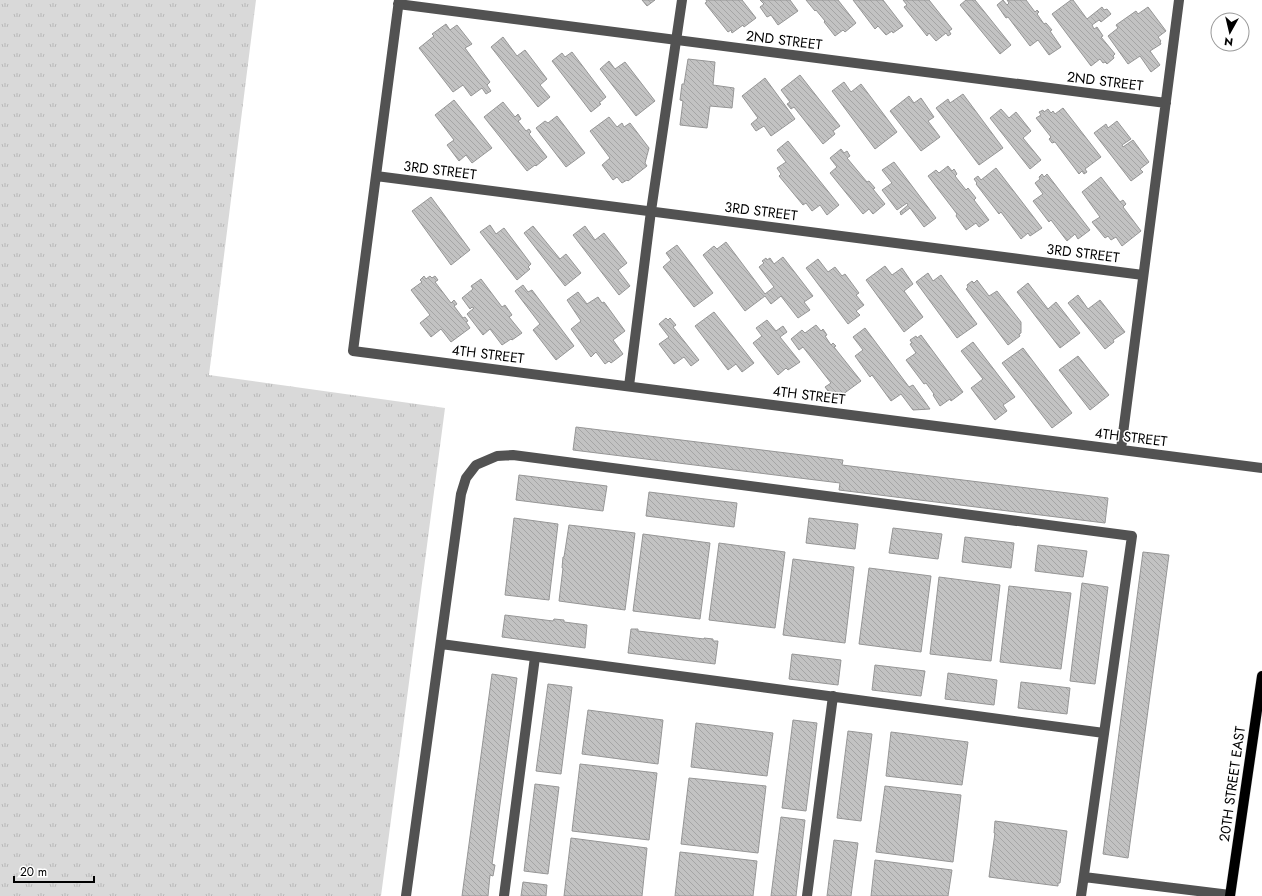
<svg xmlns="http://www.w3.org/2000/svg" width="1262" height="896" font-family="Jost,sans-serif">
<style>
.grass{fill:url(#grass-tufts)}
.building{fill:url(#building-back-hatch);stroke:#969696}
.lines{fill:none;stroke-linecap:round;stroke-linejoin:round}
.major-casing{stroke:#dbdbdb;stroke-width:11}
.minor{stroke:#525252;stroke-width:10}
.major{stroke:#000;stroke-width:10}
.labels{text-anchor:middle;stroke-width:3;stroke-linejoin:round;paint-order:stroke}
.street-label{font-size:14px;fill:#000;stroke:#fff}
</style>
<defs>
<pattern id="grass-tufts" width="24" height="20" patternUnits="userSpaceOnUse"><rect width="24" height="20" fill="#d9d9d9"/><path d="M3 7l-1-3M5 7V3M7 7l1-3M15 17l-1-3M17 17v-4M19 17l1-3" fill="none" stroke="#b8b8b8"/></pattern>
<pattern id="building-back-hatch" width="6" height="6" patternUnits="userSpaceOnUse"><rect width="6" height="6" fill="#c2c2c2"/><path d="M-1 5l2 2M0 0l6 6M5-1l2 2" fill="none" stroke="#a5a5a5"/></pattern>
</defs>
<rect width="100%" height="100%" fill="#fff"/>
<path class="grass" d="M0,0H256L209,375L445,408L381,896H0Z"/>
<path class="building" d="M642,0H655L647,6Z
M706,0H742L756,18L744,27L743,25L732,33L731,30L728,32L705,3L707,2Z
M760,0H790L798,11L778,25L771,15L767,17L760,7L764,4Z
M806,0H838L856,23L845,32L843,30L835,36L824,22L825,21L816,10L815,11Z
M853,0H883L903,26L893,33L892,31L886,35L878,26L875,29Z
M903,0H929L952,29L949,31L951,34L948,36L946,33L936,41L929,33L927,36L904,7L907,5Z
M966,0H975L1011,45L1000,54L960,5Z
M1003,0L1007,5L1009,3L1007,0H1026L1035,12L1037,10L1039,12L1037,14L1044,24L1046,23L1052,30L1050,31L1061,47L1049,55L1038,40L1030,46L1008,17L1006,18L997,5Z
M1071,0H1073L1087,19L1102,7L1104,10L1107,9L1111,14L1101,22L1099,20L1092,25L1094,29L1097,27L1103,36L1101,37L1115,54L1113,56L1114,58L1107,64L1105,62L1103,63L1100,59L1091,66L1052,14Z
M1148,7L1166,31L1158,37L1161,41L1160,42L1161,44L1150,51L1160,65L1151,72L1140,56L1128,64L1108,36L1118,28L1116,25L1136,11L1138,14Z
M446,24L450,30L457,25L472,44L465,48L490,82L487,85L491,91L486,94L482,88L471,96L463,85L453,92L419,48L434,36L432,34Z
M503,37L517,56L525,50L547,79L540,85L550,97L538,107L491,47Z
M572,52L606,97L599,103L601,104L591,112L552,61L562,53L565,57Z
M688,59L715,62L713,85L734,88L732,108L710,106L707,128L680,125L683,101L680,100L682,84H684Z
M609,61L615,69L625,62L655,101L636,116L600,69Z
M800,75L840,126L833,131L835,134L823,144L794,107L791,109L787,104L790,102L781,90Z
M765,78L795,119L771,136L764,126L756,131L751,124L758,118L742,96Z
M844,82L851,92L861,84L897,132L875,149L832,91Z
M963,94L1003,148L979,165L936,108L948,99L950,103Z
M909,96L914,103L921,98L934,117L928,121L940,137L921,151L890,111Z
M454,100L492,148L472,163L466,155L459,161L447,145L454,140L435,115Z
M503,102L515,117L518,114L521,119L518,121L526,131L529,129L531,132L529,134L547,157L536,166L535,165L527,171L484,117Z
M1063,108L1101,157L1085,169L1087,172L1084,174L1082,171L1079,174L1055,142L1052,143L1049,139L1051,137L1036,118L1041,115L1039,112L1043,110L1044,112L1048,109L1051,113L1053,111L1055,114Z
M1001,109L1009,118L1016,112L1031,131L1023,138L1041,160L1030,169L990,118Z
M557,116L585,153L566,167L536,128L545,121L548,123Z
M609,117L617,127L622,123L624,127L630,123L649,148L645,163L647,166L628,181L627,180L622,183L617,177L613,180L602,165L610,158L590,131Z
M1117,121L1131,139L1122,145L1123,147L1133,140L1149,162L1140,169L1143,172L1131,181L1094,133L1106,124L1108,128Z
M788,141L839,205L827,215L820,205L812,211L806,203L803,205L779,176L781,174L777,168L786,162L777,150Z
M841,149L844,153L847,151L850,156L847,158L867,182L869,181L875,188L873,189L885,204L873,214L869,209L863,214L830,173L837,167L830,158Z
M894,162L936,218L924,227L910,208L901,215L900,212L908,205L907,203L897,210L882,190L892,183L882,170Z
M948,166L952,171L954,169L957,174L955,176L966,190L968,188L976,198L974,200L989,220L979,227L976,223L966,230L956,216L957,214L928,176L936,170L939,173Z
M996,168L1042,228L1030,236L1028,233L1021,239L1001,212L999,214L976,184L977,183L974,179L978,176L981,180Z
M1042,174L1044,177L1047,174L1090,230L1078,239L1075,234L1067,241L1051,220L1049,222L1033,201L1043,194L1035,183L1040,179L1039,177Z
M1101,177L1120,202L1123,200L1126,204L1123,207L1141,231L1122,246L1116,237L1111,240L1108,236L1105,238L1092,222L1100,217L1082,192Z
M431,197L470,250L451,265L412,211Z
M490,225L496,234L504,228L531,264L528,267L530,269L517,280L480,232Z
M533,226L560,259L566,254L581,273L565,286L524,233Z
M585,226L595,240L604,233L627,263L618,270L630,286L619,295L573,235Z
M726,242L765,294L774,287L759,267L764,263L762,261L766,258L767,260L770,258L774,264L783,257L813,296L804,302L810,310L798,318L781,296L771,304L765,296L745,311L703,255L714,246L717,249Z
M677,245L713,293L694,307L663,267L671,260L666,253Z
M818,259L828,272L835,267L842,276L845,274L859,293L856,295L864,305L856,311L860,315L848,324L806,268Z
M885,266L892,275L902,268L913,284L904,291L923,317L904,332L866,280Z
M928,273L933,281L941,275L977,324L957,338L916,282Z
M424,276L426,279L430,276L432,278L435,276L438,280L435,282L451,303L454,300L457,304L454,306L463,318L465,317L468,321L466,322L470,328L451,342L441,329L431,337L420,323L430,315L411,290L422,282L420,280Z
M481,279L502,307L505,305L512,315L509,317L522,333L512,340L511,339L502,345L490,329L483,335L467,314L474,308L472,307L470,309L462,298L473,289L471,286Z
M977,280L989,296L997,291L1021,322V333L1019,334L1020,336L1008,345L966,289L968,287L967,285L972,281L974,283Z
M1028,283L1048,309L1056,302L1080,333L1060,348L1017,292Z
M523,285L528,292L532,290L574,346L556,360L533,330L540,324L515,291Z
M578,292L587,304L598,297L602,303L604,302L625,331L613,340L623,354L611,363L609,361L605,364L596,352L591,357L571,329L581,321L567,300Z
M1078,295L1088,309L1100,300L1125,332L1113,340L1114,342L1105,349L1068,303Z
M714,312L754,363L742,372L736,364L728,370L695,326Z
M666,318L668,320L670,318L676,325L673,327L699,360L691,366L684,357L674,364L659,344L669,337L659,324Z
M767,320L776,331L783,326L787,332L780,337L800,362L788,370L786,368L778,375L753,343L762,336L756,328Z
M816,325L821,331L823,329L827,335L825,336L831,345L833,343L836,346L834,347L861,381L835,400L825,387L831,383L803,347L799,350L791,339L802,330L805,333Z
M865,328L909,387L913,385L930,409L913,410L901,394L891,401L872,375L870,377L855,356L863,350L853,337Z
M921,335L963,392L951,401L950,399L940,406L933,395L934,394L926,383L924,384L906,360L916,353L910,344L912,343L910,340L916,336L917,338Z
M973,342L1015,397L1003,405L1007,411L995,420L971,388L983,379L961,351Z
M1023,348L1072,413L1052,428L1002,363Z
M1078,356L1109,395L1090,410L1059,370Z
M576,427L843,460L842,465L1108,498L1105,523L839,490L840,483L573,450Z
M519,475L607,486L603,511L516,500Z
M649,492L737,503L734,527L646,516Z
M514,518L558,524L549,600L505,595Z
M809,518L858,524L855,549L806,543Z
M569,525L635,533L625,610L559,601L563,568H562L563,557H564Z
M893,528L942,534L938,559L889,553Z
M643,534L710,543L700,619L633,611Z
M965,537L1014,543L1011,568L962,562Z
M719,543L785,552L775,628L709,620Z
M1038,545L1087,551L1083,577L1035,571Z
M1143,552L1169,555L1128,858L1103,854Z
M793,559L854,567L845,643L783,635Z
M869,568L931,576L921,652L859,644Z
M939,577L1000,585L991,661L930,654Z
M1082,583L1108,587L1095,684L1070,681Z
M1009,586L1071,593L1061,669L1000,662Z
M505,615L553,621L554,619L564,620V622L587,625L585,648L502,637Z
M631,629H638V631L704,639V638L713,639V641H718L715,664L628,653Z
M792,654L841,660L838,685L789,679Z
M875,665L925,671L921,696L872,690Z
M948,673L997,680L994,705L945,699Z
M492,674L517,678L492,864L495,865L493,876L490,875L488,896H462Z
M1021,682L1070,688L1067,714L1018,708Z
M548,684L572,687L561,774L536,771Z
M588,710L663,720L658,764L582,754Z
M793,720L817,723L806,811L782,808Z
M696,723L773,733L767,776L691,767Z
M848,731L872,734L861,821L837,818Z
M891,732L968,742L962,785L886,776Z
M580,764L657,773L649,840L572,831Z
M689,778L766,786L758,853L681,844Z
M535,784L559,787L548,874L524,871Z
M885,786L961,795L953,862L876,852Z
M781,817L805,820L796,896H771Z
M995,821L1067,831L1060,883H1058V886L989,877L995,833H994Z
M571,838L647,848L642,896H564Z
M834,840L858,843L851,896H827Z
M680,852L757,861L753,896H675Z
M875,860L952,870L948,896H871Z
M523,882L547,885L546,896H521Z"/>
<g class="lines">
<g class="major-casing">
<path id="major" d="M1230,896L1262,676"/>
</g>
<path class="minor" d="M399,0L353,351L1262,468
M398,4L1166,103
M376,176L1143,275
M629,386L651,211L682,0
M1121,449L1179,0
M441,644L1104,733
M1084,877L1230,895
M406,896L461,494L466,478L476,465L497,456L513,455L1132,536L1081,896
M504,896L535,657
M807,896L833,696"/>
<use href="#major" class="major"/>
</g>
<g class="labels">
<g class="street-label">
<text transform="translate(784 40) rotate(7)" y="5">2ND STREET</text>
<text transform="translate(1105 81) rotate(7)" y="5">2ND STREET</text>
<text transform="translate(440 170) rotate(7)" y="5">3RD STREET</text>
<text transform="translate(761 211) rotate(7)" y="5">3RD STREET</text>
<text transform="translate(1083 253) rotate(7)" y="5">3RD STREET</text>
<text transform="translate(488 354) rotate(7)" y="5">4TH STREET</text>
<text transform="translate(809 395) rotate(7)" y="5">4TH STREET</text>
<text transform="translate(1131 437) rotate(7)" y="5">4TH STREET</text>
<text transform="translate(1232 784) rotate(-82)" y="5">20TH STREET EAST</text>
</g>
</g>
<g transform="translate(1230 32) rotate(188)"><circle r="19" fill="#ffffff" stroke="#999999"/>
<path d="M0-3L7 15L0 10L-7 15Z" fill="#000000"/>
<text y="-6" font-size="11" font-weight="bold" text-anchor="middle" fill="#000000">N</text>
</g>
<path d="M14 876v6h80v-6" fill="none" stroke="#000000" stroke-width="2"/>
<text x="20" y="876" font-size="12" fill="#000000" stroke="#ffffff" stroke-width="3" paint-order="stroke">20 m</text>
</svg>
